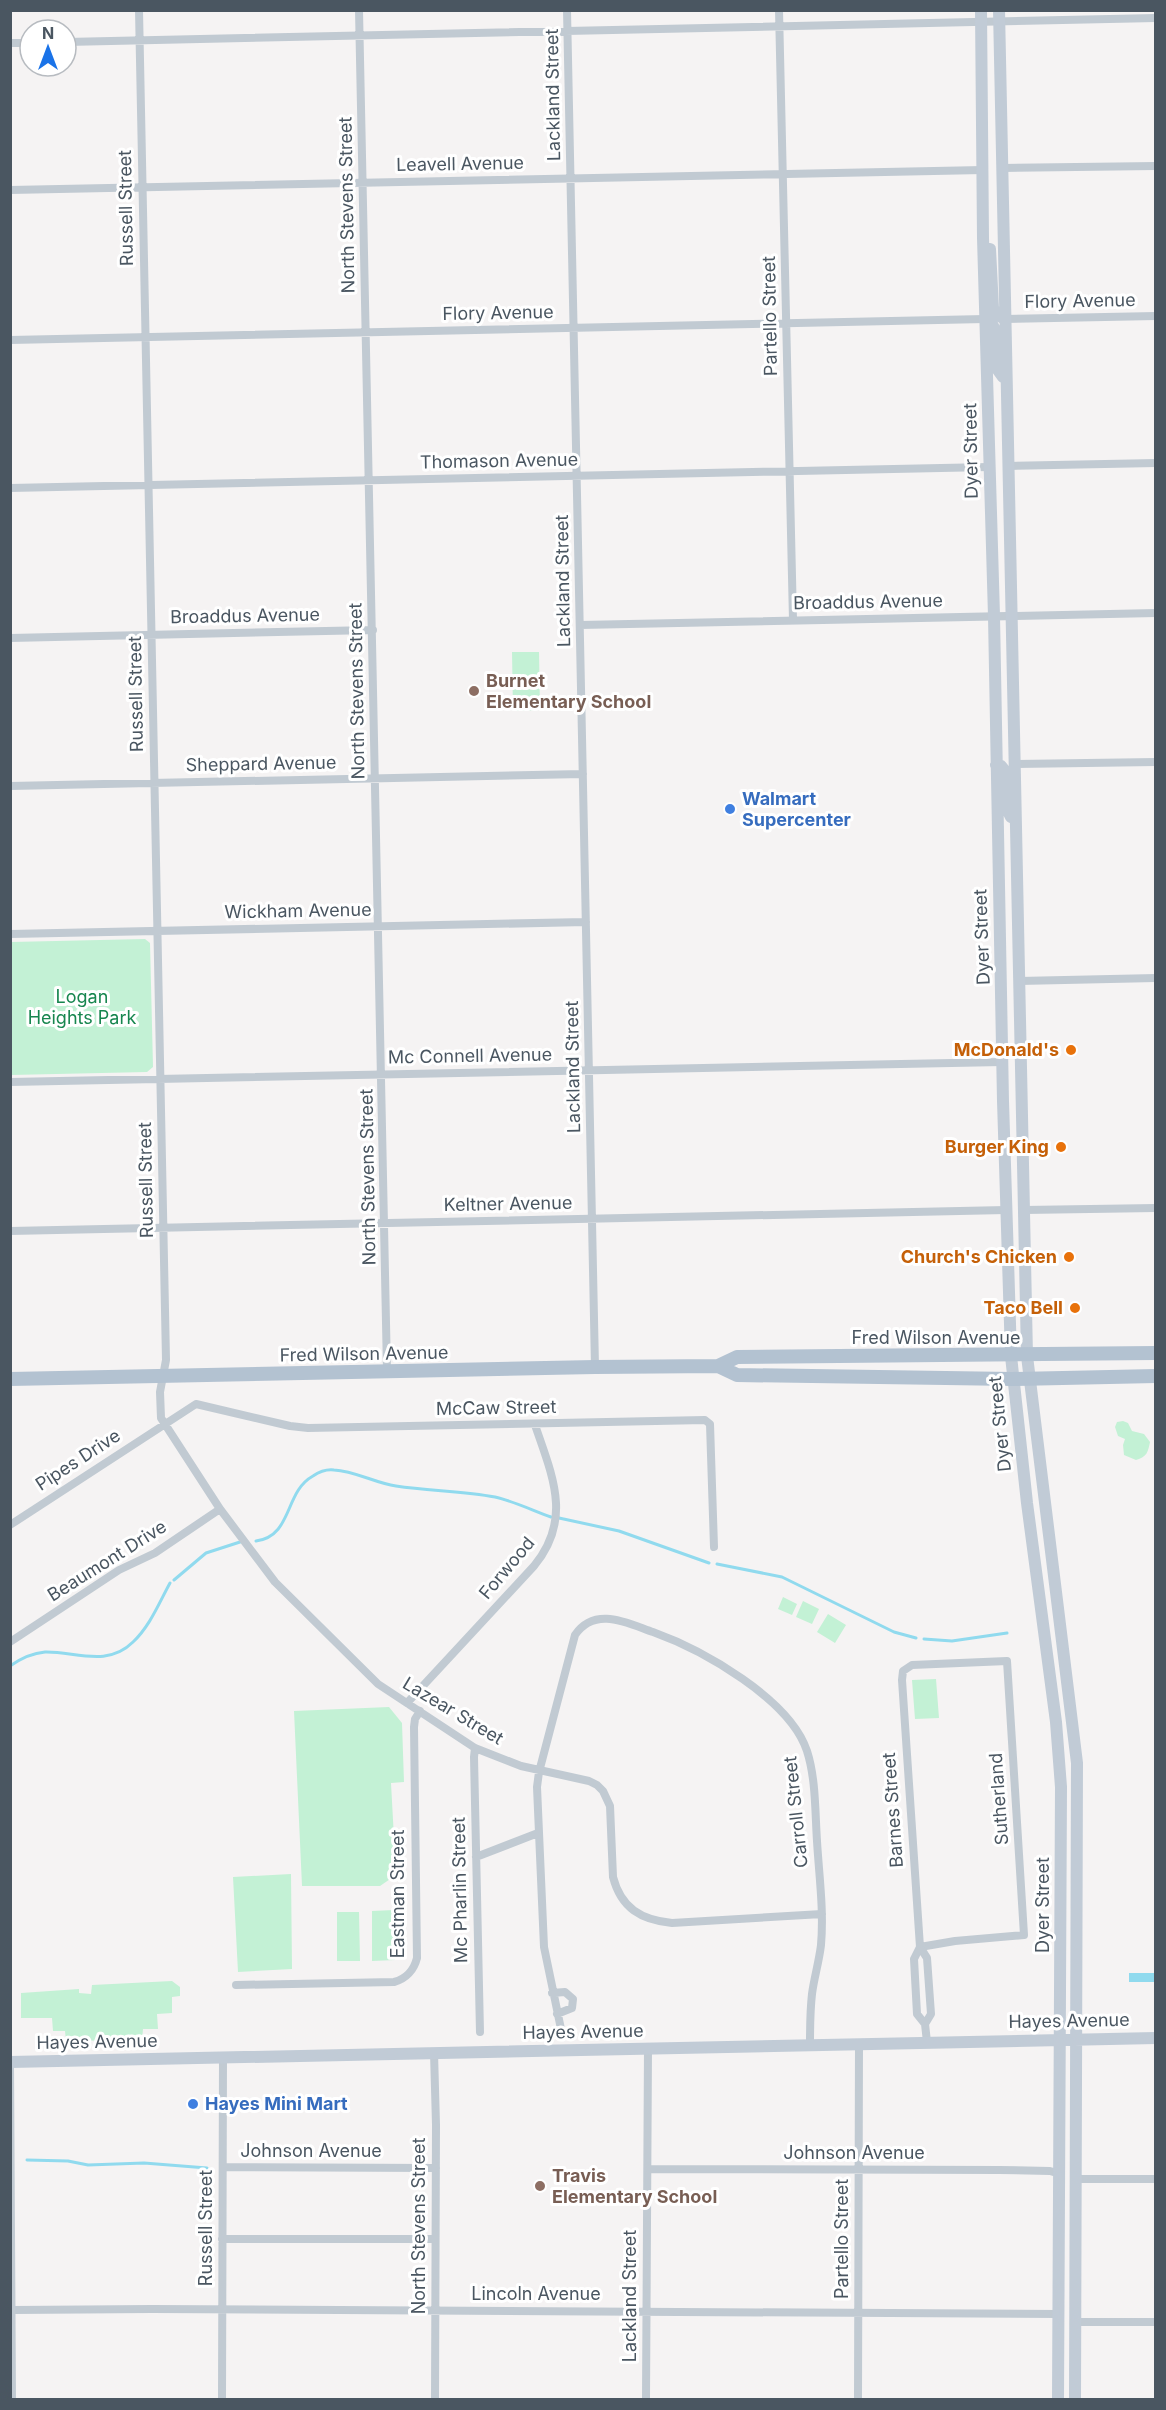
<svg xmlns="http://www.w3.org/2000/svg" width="1166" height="2410" font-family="Inter,sans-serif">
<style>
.green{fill:#c3f1d5}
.water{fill:#90daee}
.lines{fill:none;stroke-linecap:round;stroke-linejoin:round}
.stream{stroke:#90daee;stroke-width:3}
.street{stroke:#c1cad2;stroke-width:8}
.secondary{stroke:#c1cbd6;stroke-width:12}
.primary{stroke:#b3c2d1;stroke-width:14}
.education-dot{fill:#8d6e63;stroke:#fff;stroke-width:2}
.shop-dot{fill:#3f7fe0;stroke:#fff;stroke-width:2}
.food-dot{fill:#e8710a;stroke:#fff;stroke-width:2}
.labels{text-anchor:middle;stroke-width:6;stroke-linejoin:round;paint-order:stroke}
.street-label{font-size:18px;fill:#4a5661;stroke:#fff}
.education-label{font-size:18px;font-weight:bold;fill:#785e54;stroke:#fff;text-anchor:start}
.shop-label{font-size:18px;font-weight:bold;fill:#366cbe;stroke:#fff;text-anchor:start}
.park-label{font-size:18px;fill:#17864f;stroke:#fff}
.food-label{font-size:18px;font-weight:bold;fill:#c56008;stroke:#fff;text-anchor:end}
</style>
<rect width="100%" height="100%" fill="#f5f3f3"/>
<path class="green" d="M512,652H539L540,710L513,711Z
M145,939L150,943L153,1067L147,1072L11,1075V942Z
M1123,1421L1128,1423L1132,1431L1144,1434L1150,1442C1148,1452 1147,1457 1136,1460L1124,1455L1123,1445L1125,1439L1118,1436L1115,1427L1117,1422Z
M783,1597L797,1604L792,1615L778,1609Z
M803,1601L819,1609L812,1624L796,1617Z
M828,1614L846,1625L835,1643L817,1632Z
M936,1679L939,1718L915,1719L912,1680Z
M389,1707L402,1723L404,1782L391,1783L396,1875L380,1886H302L294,1711Z
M291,1874L292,1969L238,1972L233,1877Z
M394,1910L395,1960L372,1961V1911Z
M359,1912L360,1961H337V1912Z
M172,1981L180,1987V1996L172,1997V2013L157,2014L158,2029H143L142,2040L66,2041L65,2031H53L52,2018H21V1993L79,1989V1993L91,1994L92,1985Z"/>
<path class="water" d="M1129,1973H1155V1982H1129Z"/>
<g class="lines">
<path class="stream" d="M559,1518L619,1531L709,1563
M256,1541C293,1536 284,1492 313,1476C319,1472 326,1469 334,1470C355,1471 375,1483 396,1486C429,1491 462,1491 495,1497C513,1501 534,1511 551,1517
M717,1564L782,1577L894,1632L916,1638
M174,1580L206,1553L240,1542
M924,1639L952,1641L1007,1633
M10,1666C20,1659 33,1653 45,1652C74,1651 107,1668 133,1642C150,1626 159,1603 170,1583
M27,2160L68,2161L88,2165L144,2163L207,2168"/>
<path class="street" d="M139,10L166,1360L160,1392L161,1418L220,1509L275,1582L378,1684L475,1748L521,1766L589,1781L597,1785L603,1791L610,1806L613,1877C621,1908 641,1920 672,1923L822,1914
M359,10L387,1371
M567,10L595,1367
M779,10L793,620
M66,42L1156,18
M10,43H30
M1002,168L1156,166
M10,190L983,170
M1004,319L1156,316
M10,340L985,319
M1008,466L1156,463
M10,488L989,467
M580,625L1156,613
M10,638L373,630
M1015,764L1156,762
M10,786L583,774
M10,934L586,922
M1019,981L1156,978
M10,1082L1002,1062
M1024,1210L1156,1208
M10,1231L1006,1210
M10,1525L196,1404L290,1426L308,1428L705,1420L710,1424L714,1547
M10,1642L119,1570L155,1553L220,1509
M1007,1661L1024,1935L955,1941L920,1947L902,1680L903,1671L912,1665Z
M407,1703L534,1566C573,1519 552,1475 535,1425
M475,1748L474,1757L480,2032
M476,1857L538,1833
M920,1947L927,1958L931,2014L925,2024L917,2014L914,1959Z
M236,1985L394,1982C406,1979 414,1970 417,1958L414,1727L415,1719L420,1711
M552,1993L565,1992L573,1999L572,2008L557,2014
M925,2024L927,2042
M561,2029L544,1947L537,1787L539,1772L575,1635C595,1606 627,1623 653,1632C703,1650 790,1699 807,1751C816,1779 815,1812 817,1841C819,1875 824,1910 821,1945C819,1962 814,1978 812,1994C810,2011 810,2028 810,2044
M434,2052L436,2125L435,2400
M10,2064L12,2400
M223,2167L436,2168
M648,2169L999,2170L1050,2171L1060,2174
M1076,2179H1156
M222,2239H435
M13,2310L152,2309L1058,2314
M1075,2322H1156
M222,2400L223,2057
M646,2400L648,2048
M858,2400L859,2043"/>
<path class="secondary" d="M981,10L983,238L994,616L1003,1101L1011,1356L1027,1503L1056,1722L1061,1787L1058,2400
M999,10L1027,1356L1077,1763L1075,2400
M990,249L993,308L996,313L1004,319
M985,319L992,324L995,330L998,370L1003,377
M996,765L1001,766L1005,771L1008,811L1011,817
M10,2062L1156,2038"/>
<path class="primary" d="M718,1366L737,1357L1156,1353
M10,1379L595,1367L718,1366L737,1375L1012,1379L1156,1376"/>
</g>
<g class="education-dot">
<circle cx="474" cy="691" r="6"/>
<circle cx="540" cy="2186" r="6"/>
</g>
<g class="shop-dot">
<circle cx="730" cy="809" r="6"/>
<circle cx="193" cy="2104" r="6"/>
</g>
<g class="food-dot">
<circle cx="1071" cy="1050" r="6"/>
<circle cx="1061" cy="1147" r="6"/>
<circle cx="1069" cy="1257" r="6"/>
<circle cx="1075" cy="1308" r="6"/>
</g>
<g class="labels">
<g class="street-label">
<text transform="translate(553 95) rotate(-91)" y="6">Lackland Street</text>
<text transform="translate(460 164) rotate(-1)" y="6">Leavell Avenue</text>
<text transform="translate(347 205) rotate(-91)" y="6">North Stevens Street</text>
<text transform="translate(126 208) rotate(-91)" y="6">Russell Street</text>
<text transform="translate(1080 301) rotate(-1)" y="6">Flory Avenue</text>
<text transform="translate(498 313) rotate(-1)" y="6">Flory Avenue</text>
<text transform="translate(770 316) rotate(-91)" y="6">Partello Street</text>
<text transform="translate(971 451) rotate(-91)" y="6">Dyer Street</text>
<text transform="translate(499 461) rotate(-1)" y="6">Thomason Avenue</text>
<text transform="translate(563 581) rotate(-91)" y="6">Lackland Street</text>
<text transform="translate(868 602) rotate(-1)" y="6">Broaddus Avenue</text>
<text transform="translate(245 616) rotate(-1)" y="6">Broaddus Avenue</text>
<text transform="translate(357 691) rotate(-91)" y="6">North Stevens Street</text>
<text transform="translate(136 694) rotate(-91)" y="6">Russell Street</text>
<text transform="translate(261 764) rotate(-1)" y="6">Sheppard Avenue</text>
<text transform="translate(298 911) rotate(-1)" y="6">Wickham Avenue</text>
<text transform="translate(982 937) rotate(-92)" y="6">Dyer Street</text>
<text transform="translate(470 1056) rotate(-1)" y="6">Mc Connell Avenue</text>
<text transform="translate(573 1067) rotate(-91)" y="6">Lackland Street</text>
<text transform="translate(368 1177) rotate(-91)" y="6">North Stevens Street</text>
<text transform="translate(146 1180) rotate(-91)" y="6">Russell Street</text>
<text transform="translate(508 1204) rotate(-1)" y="6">Keltner Avenue</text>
<text x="936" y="1344">Fred Wilson Avenue</text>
<text transform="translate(364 1354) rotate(-1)" y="6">Fred Wilson Avenue</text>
<text transform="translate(496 1408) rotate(-1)" y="6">McCaw Street</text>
<text transform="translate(1000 1424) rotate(-96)" y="6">Dyer Street</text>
<text transform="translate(78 1460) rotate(-33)" y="6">Pipes Drive</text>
<text transform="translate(107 1561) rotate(-32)" y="6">Beaumont Drive</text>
<text transform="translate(507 1568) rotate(-50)" y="6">Forwood</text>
<text transform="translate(453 1711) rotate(31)" y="6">Lazear Street</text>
<text transform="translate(999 1799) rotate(-94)" y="6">Sutherland</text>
<text transform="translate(893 1810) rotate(-94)" y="6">Barnes Street</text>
<text transform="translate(796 1812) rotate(-96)" y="6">Carroll Street</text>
<text transform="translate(460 1890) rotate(-91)" y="6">Mc Pharlin Street</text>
<text transform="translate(398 1894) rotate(-90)" y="6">Eastman Street</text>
<text transform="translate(1043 1905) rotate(-90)" y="6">Dyer Street</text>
<text transform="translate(1069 2021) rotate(-1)" y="6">Hayes Avenue</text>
<text transform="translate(583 2032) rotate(-1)" y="6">Hayes Avenue</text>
<text transform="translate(97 2042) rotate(-1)" y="6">Hayes Avenue</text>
<text x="311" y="2157">Johnson Avenue</text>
<text x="854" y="2159">Johnson Avenue</text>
<text transform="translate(419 2226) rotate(-90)" y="6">North Stevens Street</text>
<text transform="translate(206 2228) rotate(-90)" y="6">Russell Street</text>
<text transform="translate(842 2239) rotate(-90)" y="6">Partello Street</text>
<text x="536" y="2300">Lincoln Avenue</text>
<text transform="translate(630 2296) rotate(-90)" y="6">Lackland Street</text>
</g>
<g class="education-label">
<text x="486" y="687">Burnet<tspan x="486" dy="21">Elementary School</tspan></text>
<text x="552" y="2182">Travis<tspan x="552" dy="21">Elementary School</tspan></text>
</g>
<g class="shop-label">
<text x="742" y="805">Walmart<tspan x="742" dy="21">Supercenter</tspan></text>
<text x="205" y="2110">Hayes Mini Mart</text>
</g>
<g class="park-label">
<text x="82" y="1003">Logan<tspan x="82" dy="21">Heights Park</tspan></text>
</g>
<g class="food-label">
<text x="1059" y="1056">McDonald's</text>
<text x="1049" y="1153">Burger King</text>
<text x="1057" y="1263">Church's Chicken</text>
<text x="1063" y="1314">Taco Bell</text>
</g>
</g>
<rect width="1166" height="2410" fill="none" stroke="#4a5661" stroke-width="24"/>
<g transform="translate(48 48)"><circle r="28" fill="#ffffff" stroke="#b7bbc0" stroke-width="1.5"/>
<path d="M0-4.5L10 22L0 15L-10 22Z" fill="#1a73e8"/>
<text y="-9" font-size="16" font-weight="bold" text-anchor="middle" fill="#4a5661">N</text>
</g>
</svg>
